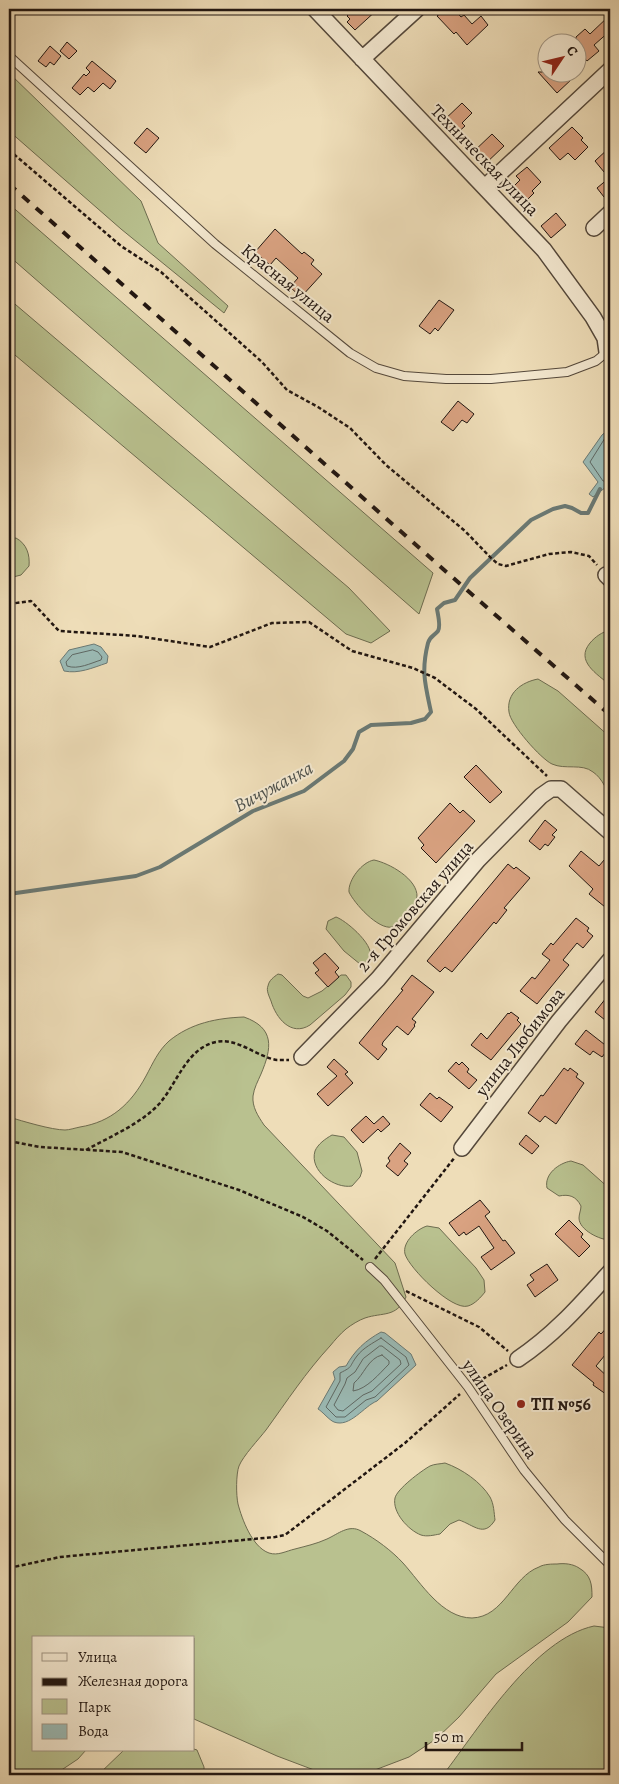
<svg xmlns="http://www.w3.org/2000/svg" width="619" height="1784" font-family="Alegreya,serif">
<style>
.green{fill:#b9c18f;stroke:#6d6c50}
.water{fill:#9bbbb6;stroke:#6a7974}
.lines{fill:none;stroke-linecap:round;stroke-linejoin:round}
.shore{stroke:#5e6864;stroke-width:1}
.stream{stroke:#6a7974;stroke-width:4}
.building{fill:#d9a281;stroke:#211611}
.service-casing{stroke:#54483b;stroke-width:10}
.minor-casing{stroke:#54483b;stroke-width:18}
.path{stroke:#211611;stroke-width:2.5;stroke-dasharray:4 2.5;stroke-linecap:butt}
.service{stroke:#f4e9d1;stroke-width:8}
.minor{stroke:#f4e9d1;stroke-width:15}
.rail{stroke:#211611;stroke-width:4;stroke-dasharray:9 9;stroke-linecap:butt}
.poi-dot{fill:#8f2418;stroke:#f4e9d1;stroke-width:2}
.labels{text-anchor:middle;stroke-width:4;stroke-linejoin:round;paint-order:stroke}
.street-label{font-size:18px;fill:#211611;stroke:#f4e9d1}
.poi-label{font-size:18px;font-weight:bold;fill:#211611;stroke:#f4e9d1;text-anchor:start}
.water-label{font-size:19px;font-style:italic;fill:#4c504b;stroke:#f4e9d1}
</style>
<rect width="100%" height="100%" fill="#eeddb8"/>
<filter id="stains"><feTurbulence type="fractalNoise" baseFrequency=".004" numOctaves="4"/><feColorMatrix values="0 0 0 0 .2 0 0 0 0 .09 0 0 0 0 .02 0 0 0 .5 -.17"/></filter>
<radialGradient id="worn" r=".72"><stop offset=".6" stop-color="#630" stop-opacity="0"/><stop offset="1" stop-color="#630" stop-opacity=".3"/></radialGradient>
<path class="green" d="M9,73L141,201L158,243L228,306L224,313L121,229L9,131Z
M9,204L433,573L419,614L9,256Z
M9,299L349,588L390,631L371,643L346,634L9,350Z
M16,538C27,544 30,555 29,566L21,575L9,578V539Z
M610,630V685C597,674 575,661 590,643C595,637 602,632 610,630Z
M538,679L558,691L610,737V801C608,791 602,778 593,772C582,763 565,770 552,764C541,759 510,724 509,712C506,693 522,682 538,679Z
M374,860C389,863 418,879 417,897C417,905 399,923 392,927C378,930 354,903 349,892C348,880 362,862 374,860Z
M336,917C348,921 390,958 360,964L344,951L326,929L328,921Z
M278,974L282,975L303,996L308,998L322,991L341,975H346L351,982V987L345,995L310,1025C291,1037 276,1018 271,1001C269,996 266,990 268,986C269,980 274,977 278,974Z
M244,1017C275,1028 272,1048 261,1074C258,1081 254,1088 253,1096C252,1107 258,1116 264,1125L395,1263L406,1297C396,1318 383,1312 365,1318C359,1320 351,1325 346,1329C340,1334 335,1340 330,1346C306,1372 287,1401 266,1430C259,1439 243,1456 239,1466C236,1474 236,1495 238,1504C242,1519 252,1547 269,1553C278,1556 286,1551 295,1549C306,1546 316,1544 327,1539C338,1534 349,1524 361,1531C376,1539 392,1551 403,1563C421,1583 442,1618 472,1618C504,1617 512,1577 539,1567C544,1564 552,1564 557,1564C565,1563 573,1564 579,1568C591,1575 592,1584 592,1597L568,1622L496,1674L459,1717L436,1739L409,1757L367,1773L352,1775L322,1773L277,1756L194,1719V1638H34V1750H86L78,1759L54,1775H14L9,1773V1117C22,1121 52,1130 65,1130C69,1130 75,1128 80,1127C111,1122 131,1104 146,1076C153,1063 158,1051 169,1041C191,1023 217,1018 244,1017Z
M332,1135L344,1137L357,1152L362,1171L360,1177L352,1186C335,1189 309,1171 315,1151C318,1144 325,1139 332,1135Z
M571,1161L583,1165L610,1189V1240C600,1240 579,1230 579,1218C579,1214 581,1210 581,1206C576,1196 569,1194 559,1196L547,1188C544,1174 559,1163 571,1161Z
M427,1226L439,1228L476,1268L484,1280L485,1292C481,1297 475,1304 468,1306C452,1311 409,1268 405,1254C402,1242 417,1229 427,1226Z
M445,1463C462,1469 481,1482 490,1497C494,1504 494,1513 495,1520C484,1538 474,1525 459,1520L450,1524L440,1534C434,1535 427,1537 421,1535C408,1530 392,1512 395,1498C397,1489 421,1471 430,1466C434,1464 440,1464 445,1463Z
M594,1626L610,1628V1775H443C479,1728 534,1639 594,1626Z
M194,1749L197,1750L204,1767V1775H98L124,1750H194Z"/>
<path class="water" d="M610,428V484L593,497L589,494L598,482L583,462L602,435Z
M94,644L101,647L108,656L107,663C92,668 79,674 64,671L60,661L69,650Z
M381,1332L385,1333L411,1354L416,1365L377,1401C364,1406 350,1428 334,1422C329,1420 323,1412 318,1409L335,1379L333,1372L339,1367L346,1366C355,1350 365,1341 381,1332Z"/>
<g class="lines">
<path class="shore" d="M610,434L605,438L590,462L603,481H610
M93,650L98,652L102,657L101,660C91,663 78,670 67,666L66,662L72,655Z
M381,1338L406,1357L409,1365L375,1397L366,1400L345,1417H336L326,1407L340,1381V1373C354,1366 348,1368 357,1356C363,1348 373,1343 381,1338Z
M380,1346H382L400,1360L401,1364L372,1391L363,1395L343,1411L338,1410L334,1405L345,1384L347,1378L355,1372L363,1359Z
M382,1355L389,1361V1364C379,1374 367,1389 353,1391L354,1383C364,1375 368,1358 382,1355Z"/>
<path class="stream" d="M9,894L136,876L160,867L253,811L304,791L344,761L353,749L359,732L371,725L411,723L425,719L431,712C425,684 421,671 428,643C430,636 434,636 438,631C441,626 438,615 437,609L444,603L455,600L470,578L531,520L553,509L565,506L572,508L581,513H588L600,489"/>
</g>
<path class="building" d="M354,9H378L355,30L347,22L350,19L347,16Z
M446,9H454L461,17L464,15L472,24L481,16L488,25L467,45L456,32L454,34L437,16Z
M610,15V31L594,45L599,51L587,61L576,49V37L585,29L590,34Z
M67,42L77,51L69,59L60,51Z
M50,46L61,56L54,65L50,62L46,67L38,61Z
M92,61L116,81L110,89L103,83L94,92L88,87L80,95L72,88L84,74L86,76L90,72L86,68Z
M538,72H567L573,78L557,93Z
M462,103L472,113L462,123L465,126L454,136L441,123Z
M572,127L583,138L581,140L588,147L575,160L568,153L560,160L549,148Z
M147,128L159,138L146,153L134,143Z
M492,134L504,146L483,166L471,154Z
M610,147V192L604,197L597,188L609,178L595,161Z
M527,167L541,182L532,191L534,193L521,206L508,192L520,180L516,176Z
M556,213L566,225L551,238L541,226Z
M275,229L302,254L304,252L314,260L311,264L322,274L301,297L290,287L298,278L276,258L270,265L255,252Z
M439,300L454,310L438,331L435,328L430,334L419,326Z
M458,401L474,414L467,423L462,420L453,431L441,422Z
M476,765L502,792L490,803L464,777Z
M450,803L460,813L463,810L475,821L436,863L421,848L424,845L418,838Z
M545,820L557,830L552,835L555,837L548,846L545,844L540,850L529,841Z
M581,851L599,866L610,853V911L589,894L593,889L569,866Z
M508,864L514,869L516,867L530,878L504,908L507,910L496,924L494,922L452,972L445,967L440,972L427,961Z
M576,918L589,928L587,931L593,936L583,948L577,943L563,960L569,965L537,1004L520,991L532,977L535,979L550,960L542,954L551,943L553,945Z
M325,953L339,968L335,972L339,977L328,987L315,973L319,970L313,963Z
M412,975L434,992L412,1019L416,1022L414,1025L415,1026L408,1035L397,1026L383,1042L382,1045L387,1049L378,1060L359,1043L403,990L401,989Z
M610,993V1024L595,1012Z
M511,1012L519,1018L517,1020L521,1024L491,1060L471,1045L481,1033L487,1039L508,1013L509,1014Z
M586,1030L609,1048L602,1057L593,1051L590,1055L575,1044Z
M334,1059L348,1072L345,1074L353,1083L328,1106L317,1094L337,1076L327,1067Z
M456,1062L459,1065L462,1062L469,1069L467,1072L477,1080L469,1089L448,1071Z
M564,1068L568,1071L570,1068L578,1074L576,1077L584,1083L556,1124L545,1116L540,1122L528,1113L541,1095L543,1096Z
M430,1093L437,1099L439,1097L453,1107L441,1122L420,1105Z
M366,1116L374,1124L383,1116L390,1124L381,1132L378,1129L363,1143L351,1130Z
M526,1135L539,1146L532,1154L519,1144Z
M400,1143L411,1153L404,1161L408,1164L398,1176L386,1166L390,1161L388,1158Z
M480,1200L490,1212L485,1216L503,1241L505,1240L515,1253L491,1270L481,1257L494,1248L479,1226L466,1235L464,1232L459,1236L449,1223Z
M569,1220L583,1234L581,1237L590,1246L579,1257L555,1234Z
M547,1264L558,1280L535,1297L527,1285L534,1280L530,1275Z
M610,1324V1349L596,1366L610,1379V1397L593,1385L594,1383L572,1365L599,1332L601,1334Z"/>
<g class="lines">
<g class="service-casing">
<path id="service" d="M9,56L215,244L350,353L376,368L404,376L446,379H491L567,372L596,361L607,352
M370,1267L384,1280L468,1387L524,1470L565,1520L610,1565"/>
</g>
<g class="minor-casing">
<path id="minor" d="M315,9L544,250L593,317L605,338L607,352
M362,59L417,9
M485,187L610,70
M594,228L610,213
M606,575L610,579
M302,1057L378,979L478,860L541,796L551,789H561L610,832
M462,1148L559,1021L610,960
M518,1359C555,1334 580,1305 610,1272"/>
</g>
<path class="path" d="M9,150L121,246L161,272L262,362L287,390L318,407L350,428L386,465L465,531L491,558L498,564L506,566L549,554L571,552L589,556L597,565
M9,604L31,601L59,631L137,636L210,647L272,623L309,622L352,651L413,668L435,678L476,709L547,776
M9,1141L40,1147L122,1152L239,1190L303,1217L327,1231L363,1260
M86,1150C111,1136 141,1124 160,1103C177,1083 187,1048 216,1042C237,1037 257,1057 277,1060C281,1060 285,1060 289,1060
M375,1259L455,1157
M406,1291L479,1327L508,1351
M477,1382L507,1365
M9,1568L60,1557L275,1537L285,1535L405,1443L460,1394"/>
<use href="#service" class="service"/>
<use href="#minor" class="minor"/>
<path class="rail" d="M9,184L451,576L610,715"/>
</g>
<circle class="poi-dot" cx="521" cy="1404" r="5"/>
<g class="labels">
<g class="street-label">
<text transform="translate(485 160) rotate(46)" y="6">Техническая улица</text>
<text transform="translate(288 283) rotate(39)" y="6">Красная улица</text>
<text transform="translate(415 906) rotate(-49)" y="6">2-я Громовская улица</text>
<text transform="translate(520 1042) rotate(-52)" y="6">улица Любимова</text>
<text transform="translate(500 1409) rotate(55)" y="6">улица Озерина</text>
</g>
<g class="poi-label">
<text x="531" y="1410">ТП №56</text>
</g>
<g class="water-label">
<text transform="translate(273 786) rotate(-28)" y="7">Вичужанка</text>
</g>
</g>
<rect width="619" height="1784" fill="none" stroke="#eeddb8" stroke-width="30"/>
<rect x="10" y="10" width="599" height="1764" fill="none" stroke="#211611" stroke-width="2.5"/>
<rect x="15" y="15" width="589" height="1754" fill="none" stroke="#211611"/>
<rect x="32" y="1636" width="162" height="115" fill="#f4e9d1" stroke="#a09584"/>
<rect x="42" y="1653" width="25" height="8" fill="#f4e9d1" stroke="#a09584"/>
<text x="78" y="1662" font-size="15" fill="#211611">Улица</text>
<rect x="42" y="1678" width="25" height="8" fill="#211611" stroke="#a09584"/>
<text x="78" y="1686" font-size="15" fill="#211611">Железная дорога</text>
<rect x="42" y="1699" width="25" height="15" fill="#b9c18f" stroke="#a09584"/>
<text x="78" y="1712" font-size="15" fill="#211611">Парк</text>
<rect x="42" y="1724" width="25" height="15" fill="#9bbbb6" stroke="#a09584"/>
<text x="78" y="1736" font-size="15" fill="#211611">Вода</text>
<g transform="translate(562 58) rotate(55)"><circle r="24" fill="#f4e9d1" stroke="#a09584"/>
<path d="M0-4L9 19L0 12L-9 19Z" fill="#8f2418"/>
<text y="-8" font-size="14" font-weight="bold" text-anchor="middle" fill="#211611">С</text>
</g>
<path d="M426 1742v8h96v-8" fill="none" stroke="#211611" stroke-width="2.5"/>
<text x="434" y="1742" font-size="15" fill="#211611" stroke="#f4e9d1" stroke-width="4" paint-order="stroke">50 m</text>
<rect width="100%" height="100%" filter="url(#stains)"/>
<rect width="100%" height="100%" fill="url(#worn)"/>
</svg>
